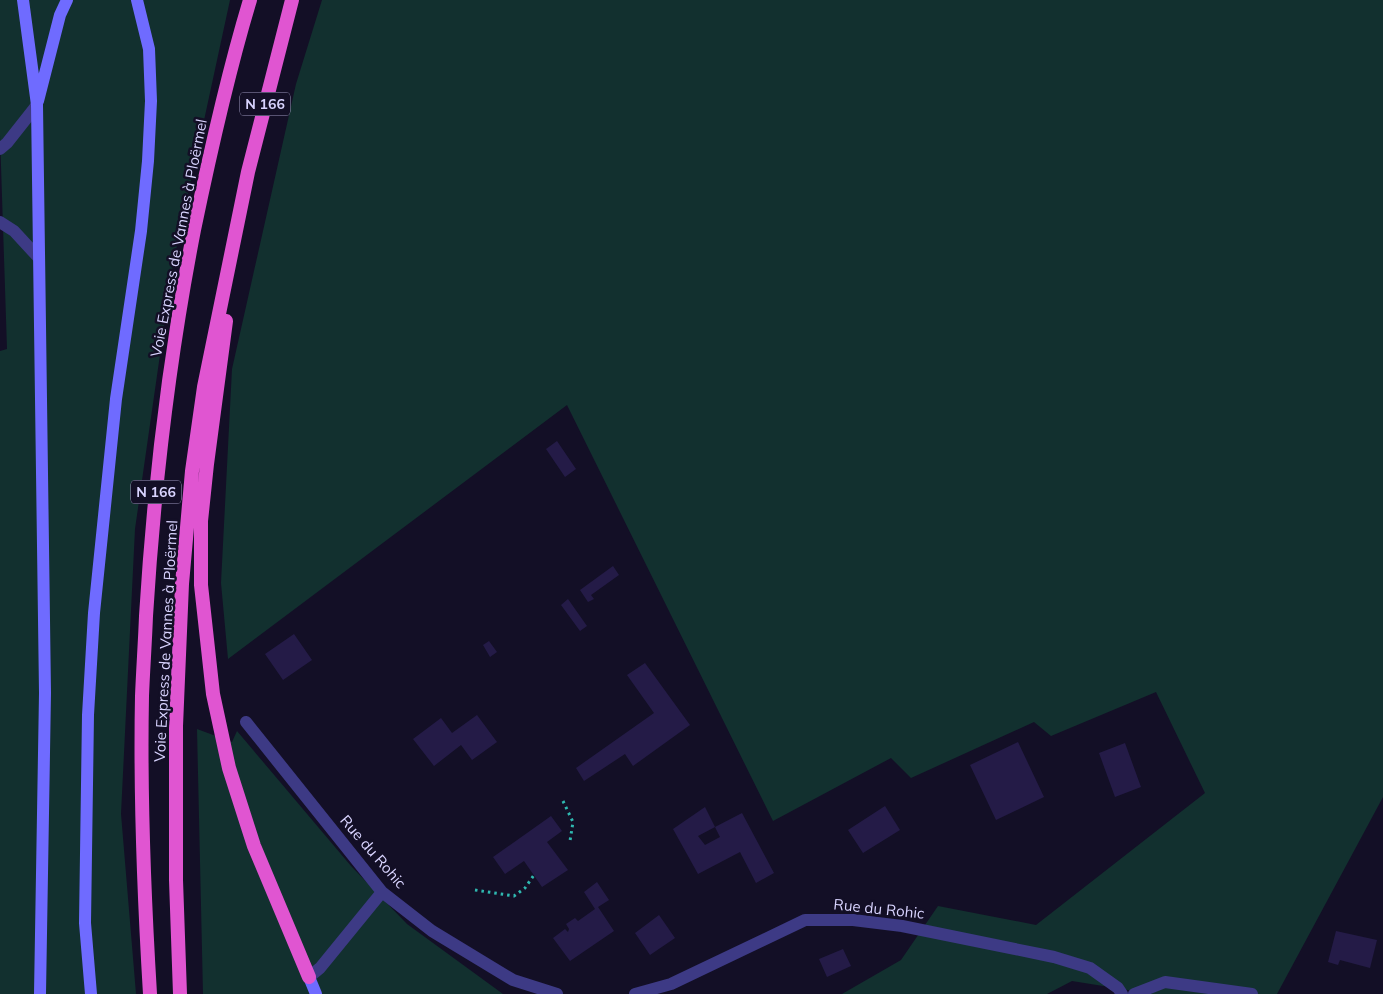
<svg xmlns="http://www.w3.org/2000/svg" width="1383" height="994" font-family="Mulish,sans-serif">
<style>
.green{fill:#12302f}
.building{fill:#241b47}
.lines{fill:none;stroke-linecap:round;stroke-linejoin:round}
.path{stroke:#2fb8b0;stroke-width:3;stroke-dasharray:2.5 4;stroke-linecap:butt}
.minor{stroke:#3d3a85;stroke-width:12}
.secondary{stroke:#6f6bff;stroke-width:12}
.trunk{stroke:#e055d1;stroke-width:14}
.labels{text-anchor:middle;stroke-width:5;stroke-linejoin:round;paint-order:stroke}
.shield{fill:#130f26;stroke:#9e99be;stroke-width:1}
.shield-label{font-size:14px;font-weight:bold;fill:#d9d4ff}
.street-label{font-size:15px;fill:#d9d4ff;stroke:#130f26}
</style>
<rect width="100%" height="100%" fill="#130f26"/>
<path class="green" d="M0,0H230L173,264L135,529L121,814L136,994H0V351L7,349L0,135Z
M322,0H1383V797L1277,994H1153L1072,981L1047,994H842L901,960L938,906L1036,925L1205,793L1156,692L1051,736L1034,722L911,778L891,758L773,821L567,405L228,659L221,583L232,369L296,84Z
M197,729L232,742L237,731L351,866L407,924L503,994H203Z"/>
<path class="building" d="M557,441L576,469L565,477L546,449Z
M613,566L619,575L591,595L594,599L588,602L580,590Z
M568,599L587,626L580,631L561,605Z
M294,634L312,660L283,680L265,654Z
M489,641L497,652L490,657L483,645Z
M645,663L690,725L633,766L625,754L584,781L576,768L654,713L627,675Z
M477,715L497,742L472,760L461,745L434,766L413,739L441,718L452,733Z
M1018,742L1044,797L996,820L970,765Z
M1125,743L1141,787L1115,797L1099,753Z
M885,806L900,830L863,853L848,830Z
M705,807L715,827L698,836L705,845L720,837L715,827L742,813L774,873L756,883L740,852L698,874L673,829Z
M551,816L562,831L547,842L568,870L542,887L524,861L505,874L493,857Z
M597,882L609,900L598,907L614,931L570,961L553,938L565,929L568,932L569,929L566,924L575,918L578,921L595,909L584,892Z
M659,915L675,938L650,955L635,933Z
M1336,931L1377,940L1370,968L1340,960L1338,965L1328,962Z
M843,949L851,966L827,977L819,959Z"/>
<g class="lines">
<path class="path" d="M563,801L573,822L570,841
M475,890L514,896L525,888L534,875"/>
<path class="minor" d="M0,149L7,143L37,105
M0,222L14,231L38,257
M246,722L382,892L432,931L513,980L557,994
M309,977L320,968L382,892
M635,994L671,984L805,920H853L902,926L1054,957L1090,968L1118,988L1122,994
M1134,994L1165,982L1252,994"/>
<path class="secondary" d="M23,0L37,105L45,693L40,994
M38,101L60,15L67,0
M309,977L316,994
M91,994L85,923L88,715L94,613L116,399L141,231L148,161L151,101L149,49L137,0"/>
<path class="trunk" d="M226,321L207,464L201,521V585L213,694L229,768L254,846L309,977
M150,994C144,895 140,796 142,696C143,670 145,643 146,616C154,486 169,358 194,230C210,153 227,76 250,0
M180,994L176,880V726L182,584L192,471L204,387L248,172L292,0"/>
</g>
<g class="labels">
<g class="shield">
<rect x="240" y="92.5" width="50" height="23" rx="4"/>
<rect x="131" y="480.5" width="50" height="23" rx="4"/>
</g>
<g class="shield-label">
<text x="265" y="109">N 166</text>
<text x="156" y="497">N 166</text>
</g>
<g class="street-label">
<text transform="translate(179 238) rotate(-79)" y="5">Voie Express de Vannes à Ploërmel</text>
<text transform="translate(166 641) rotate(-87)" y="5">Voie Express de Vannes à Ploërmel</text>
<text transform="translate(373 852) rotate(49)" y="5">Rue du Rohic</text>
<text transform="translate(879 909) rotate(6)" y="5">Rue du Rohic</text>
</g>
</g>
</svg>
